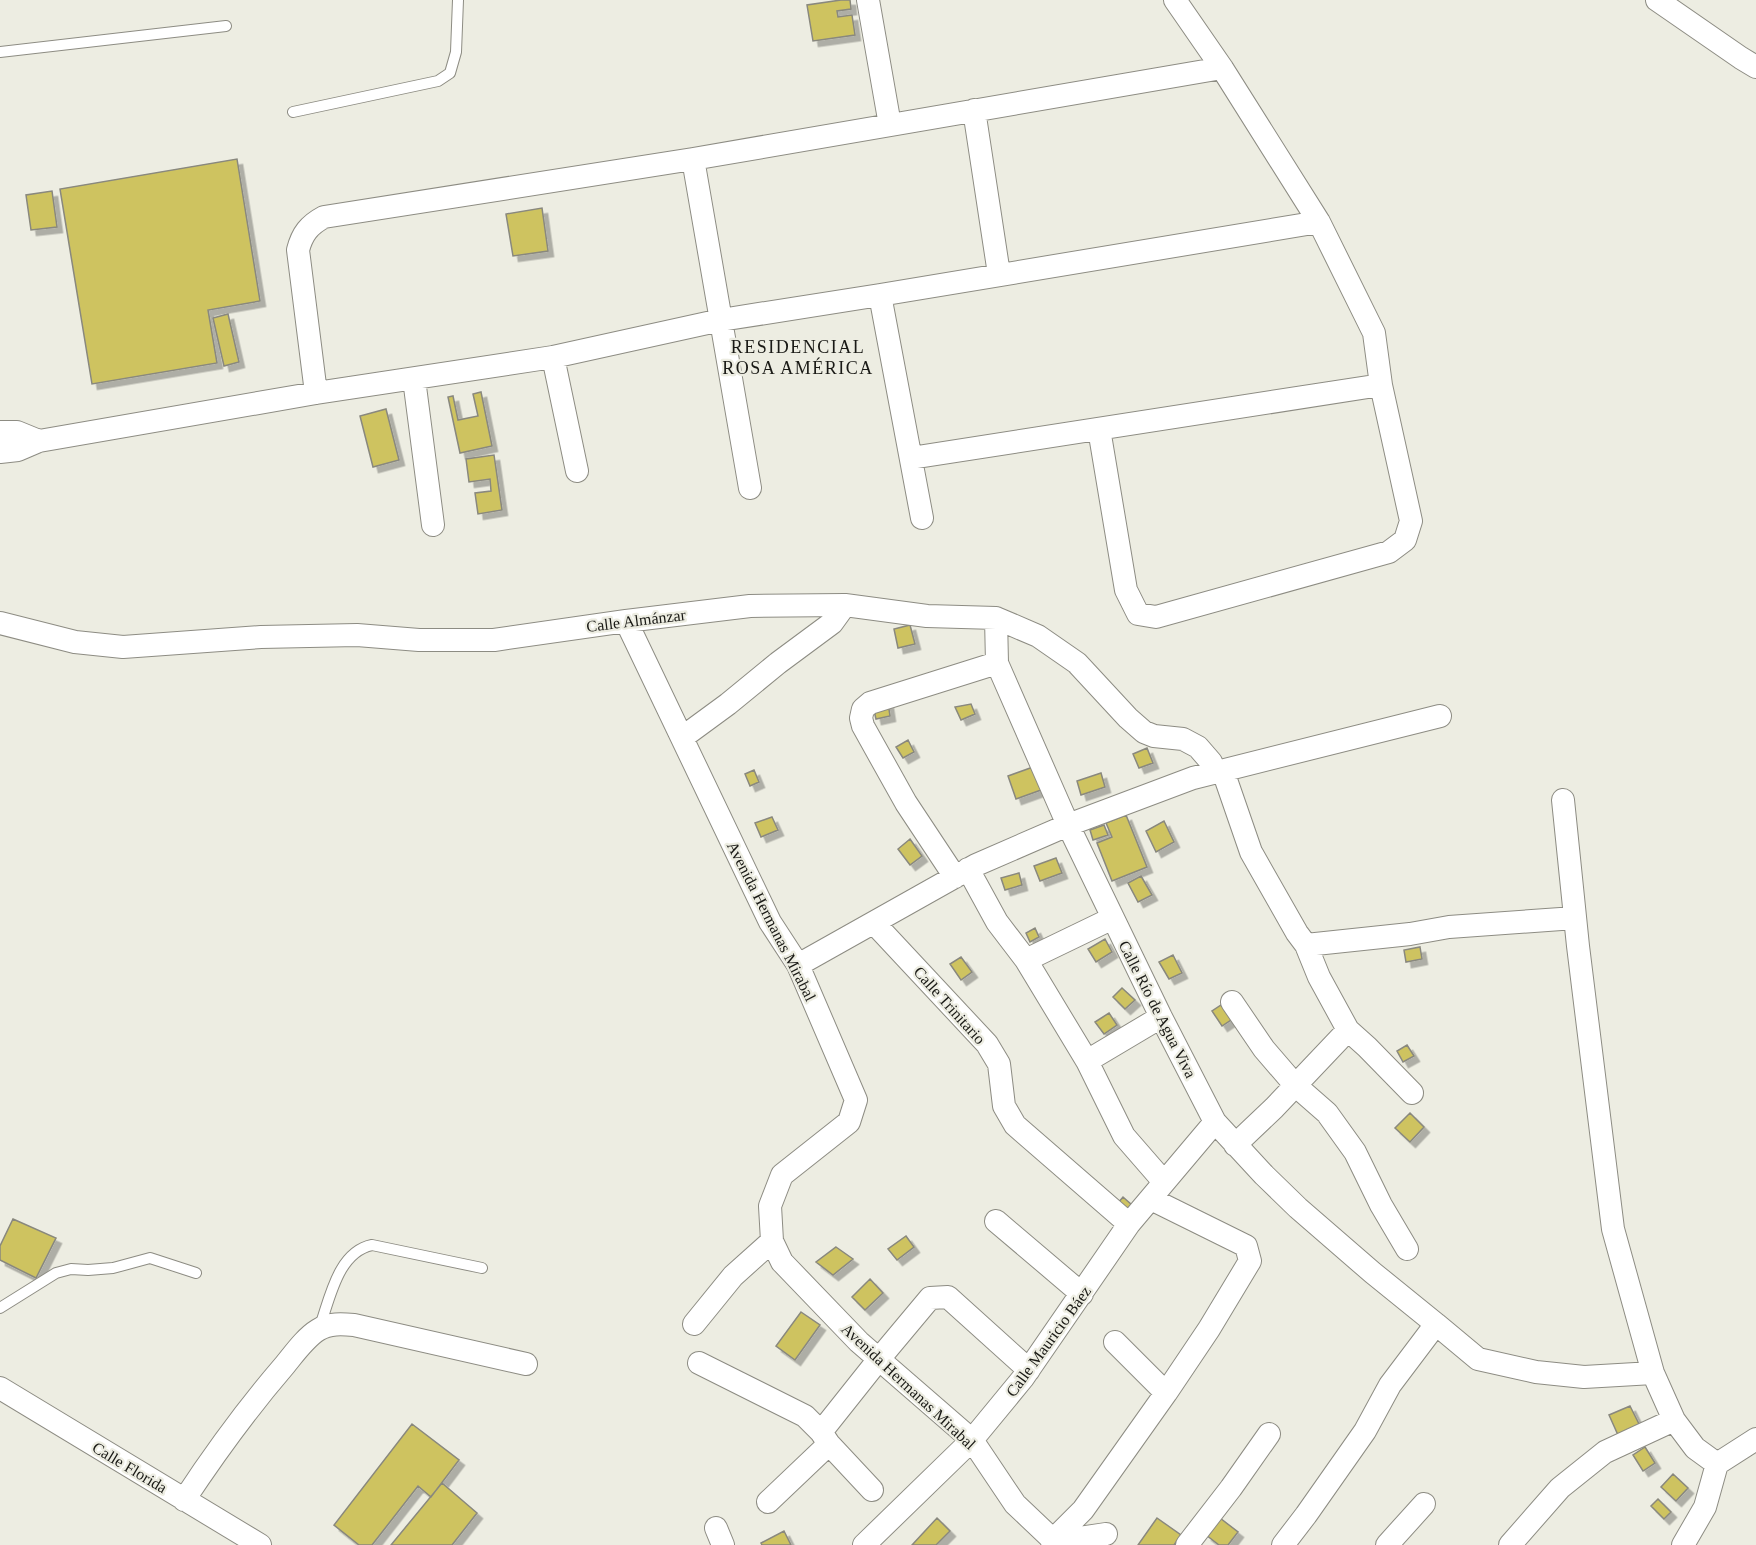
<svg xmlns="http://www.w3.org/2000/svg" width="1756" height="1545" font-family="'Times New Roman',serif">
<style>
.building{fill:#cec360;stroke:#89887e;stroke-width:1.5;filter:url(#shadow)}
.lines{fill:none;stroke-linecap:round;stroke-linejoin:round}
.service-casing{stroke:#8d8c83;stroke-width:12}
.minor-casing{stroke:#8d8c83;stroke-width:24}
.service{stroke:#fff;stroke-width:10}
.minor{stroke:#fff;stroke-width:22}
.labels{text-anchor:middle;stroke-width:4.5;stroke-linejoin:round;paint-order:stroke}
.street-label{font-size:16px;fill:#191915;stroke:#edede2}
.neighbourhood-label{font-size:18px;letter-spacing:1.5px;fill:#191915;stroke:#edede2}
</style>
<defs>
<filter id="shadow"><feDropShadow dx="5.5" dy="5.5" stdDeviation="0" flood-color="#0004"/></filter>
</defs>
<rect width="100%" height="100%" fill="#edede2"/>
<path class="building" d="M841,0H850L851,9L837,11L838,17L852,15L855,35L813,41L807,5Z
M237,159L260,301L208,310L217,363L92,384L60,189Z
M52,191L57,227L31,230L26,195Z
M542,208L548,251L513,256L506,214Z
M228,314L239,362L224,366L213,318Z
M481,392L492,446L460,453L448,397L453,396L458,420L478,416L473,394Z
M386,409L399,460L373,467L360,416Z
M494,455L502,510L478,514L475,493L491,491L490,479L469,482L466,459Z
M910,625L915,644L898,648L894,629Z
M888,703L890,716L876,719L873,706Z
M971,704L975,714L961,720L955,707Z
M908,740L914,752L903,758L896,747Z
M1147,748L1153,763L1139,768L1133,754Z
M1033,767L1041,790L1016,799L1008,776Z
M754,770L759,782L750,786L745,774Z
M1101,773L1105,787L1081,795L1077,781Z
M1126,815L1147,867L1112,881L1097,843L1112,837L1106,823Z
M772,817L778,830L761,837L755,823Z
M1164,821L1174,842L1156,852L1146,831Z
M1104,825L1108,835L1093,840L1090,830Z
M910,839L922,856L910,865L898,849Z
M1056,858L1062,873L1040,881L1034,866Z
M1019,873L1022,885L1005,890L1001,878Z
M1141,876L1152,895L1138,902L1128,883Z
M1035,928L1039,937L1030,942L1026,933Z
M1105,939L1112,952L1096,962L1088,949Z
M1420,947L1422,959L1406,962L1404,950Z
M1173,955L1182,973L1169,979L1159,962Z
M961,957L972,972L961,980L950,964Z
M1122,988L1135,1000L1125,1009L1113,997Z
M1224,1003L1234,1018L1222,1026L1212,1011Z
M1109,1013L1117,1025L1104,1034L1095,1022Z
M1407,1045L1414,1056L1403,1062L1397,1051Z
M1410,1113L1424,1127L1410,1142L1395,1128Z
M1123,1197L1132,1205L1127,1211L1118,1203Z
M13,1219L56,1238L36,1278L0,1260V1246Z
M906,1236L914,1247L897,1260L888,1249Z
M836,1247L853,1259L833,1275L816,1262Z
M870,1279L883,1293L865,1310L852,1297Z
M801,1312L820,1325L795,1360L776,1346Z
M1630,1406L1640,1426L1618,1435L1609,1415Z
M412,1424L459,1460L431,1497L418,1486L372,1545H359L334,1525Z
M1645,1447L1655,1463L1643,1471L1633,1455Z
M1673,1474L1688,1488L1676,1501L1661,1487Z
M442,1483L477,1513L452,1545H391Z
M1658,1499L1671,1512L1664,1519L1651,1506Z
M937,1518L950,1531L936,1545H912Z
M1157,1518L1181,1535L1174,1545H1138Z
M1220,1518L1238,1532L1228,1545H1219L1206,1535Z
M784,1531L791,1545H762L761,1543Z"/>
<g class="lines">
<g class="service-casing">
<path id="service" d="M0,52L226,26
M293,112L438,81L450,73L456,52L458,0
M0,1308L56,1273L71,1269L88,1270L113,1268L150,1258L196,1273
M320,1326C330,1298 338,1252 372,1245L482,1268"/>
</g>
<g class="minor-casing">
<path id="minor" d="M868,0L890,125
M1657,0L1741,58L1756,67
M974,110L999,274
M693,159L750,488
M880,295L922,518
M553,357L577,471
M414,379L433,525
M316,393L298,250C302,234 309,225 324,217L693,159L1222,68
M1099,429L1126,590L1138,614L1156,617L1389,552L1405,540L1411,521L1381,385L1374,333L1319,222L1222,68L1175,0
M0,432H17L39,441
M0,452L18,450L39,441L316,393L553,357L721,320L880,295L1319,222
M911,458L1381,385
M996,618L997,663L1068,825L1161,1017L1215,1122L1264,1175L1298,1208L1373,1273L1436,1324
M626,621L770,922L798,965L856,1100L849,1122L782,1175L770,1206L772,1241L782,1262L859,1342L972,1440L1015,1504L1053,1540L1066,1545
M0,623L75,642L123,647L261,637L357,635L419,640H494L626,621L750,606L845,605L927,616L996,618L1038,636L1077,663L1128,718L1144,732L1154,736L1183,739L1198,747L1211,762L1216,773
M683,737L728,704L778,663L832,623L845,605
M1223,771L1251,852L1297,933L1306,945L1319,977L1348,1030L1274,1108L1235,1145
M1563,800L1578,946L1613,1229L1653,1373
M968,869L997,922L1026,960L1087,1061L1124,1136L1164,1182
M955,877L906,803L863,726L861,718L863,709L870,703L997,663
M874,923L987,1044L999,1064L1004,1106L1015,1125L1129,1224
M1306,945L1410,934L1449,927L1575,918
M1026,960L1113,918
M798,965L976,865L1068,825L1193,778L1440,716
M1232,1002L1264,1049L1295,1085L1327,1113L1355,1152L1381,1205L1407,1249
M1348,1030L1367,1047L1412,1093
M1087,1061L1161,1017
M996,1221L1082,1294
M694,1324L733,1276L772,1241
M1115,1342L1166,1393
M699,1363L805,1416L821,1432L829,1444L872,1490
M0,1388L260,1545
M1674,1420L1695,1448L1717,1464L1705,1507L1683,1545
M821,1432L879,1359L930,1298L948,1297L1029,1370
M1717,1464L1756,1439
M184,1500C215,1453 247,1409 284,1366C294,1354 305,1338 318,1330C329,1323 342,1324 354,1325L526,1364
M768,1502L829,1444
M716,1528L723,1545
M1053,1540L1083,1510L1166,1393L1209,1329L1250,1261L1246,1246L1151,1199
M1052,1542L1106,1534
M864,1545L972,1440L1023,1378L1129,1224L1215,1122
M1187,1545L1231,1488L1269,1434
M1283,1545L1306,1515L1365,1431L1390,1385L1436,1324L1478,1359L1536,1372L1584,1377L1653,1373L1674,1420L1605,1452L1560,1488L1510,1545
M1387,1545L1424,1504"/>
</g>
<use href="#service" class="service"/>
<use href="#minor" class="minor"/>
</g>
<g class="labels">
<g class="street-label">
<text transform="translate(636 620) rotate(-7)" y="6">Calle Almánzar</text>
<text transform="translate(772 921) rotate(63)" y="6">Avenida Hermanas Mirabal</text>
<text transform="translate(950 1005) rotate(48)" y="6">Calle Trinitario</text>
<text transform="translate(1158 1009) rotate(63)" y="6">Calle Río de Agua Viva</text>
<text transform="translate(1048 1341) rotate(-54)" y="6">Calle Mauricio Báez</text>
<text transform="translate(909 1386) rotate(43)" y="6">Avenida Hermanas Mirabal</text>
<text transform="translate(130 1467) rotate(31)" y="6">Calle Florida</text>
</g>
<g class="neighbourhood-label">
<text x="798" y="353">RESIDENCIAL<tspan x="798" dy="21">ROSA AMÉRICA</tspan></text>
</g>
</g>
</svg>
